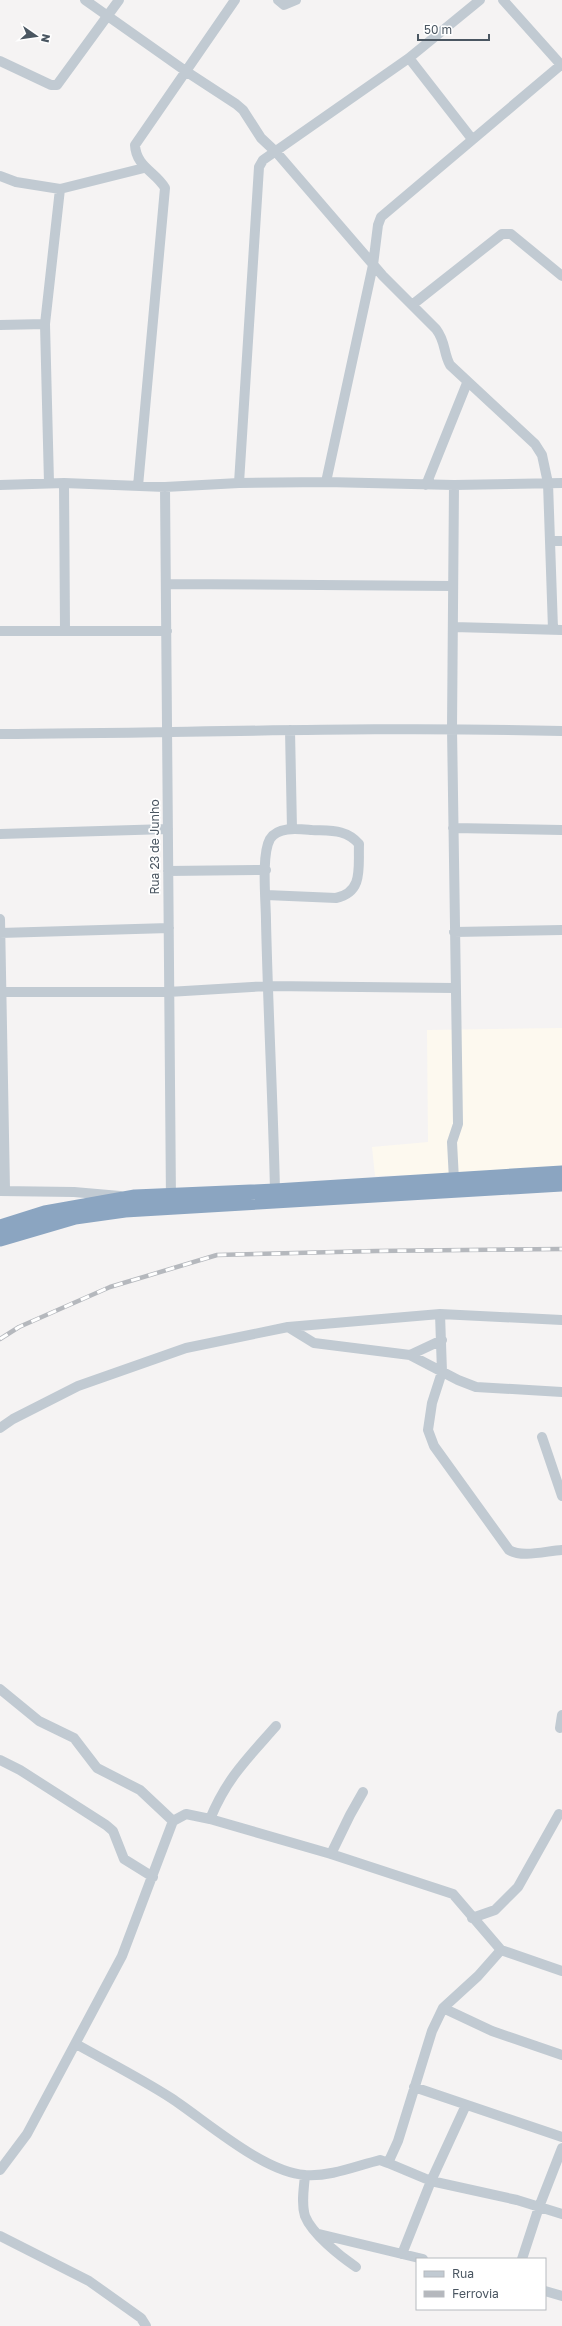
<svg xmlns="http://www.w3.org/2000/svg" width="562" height="2326" font-family="'Golos Text',sans-serif">
<style>
.commercial{fill:#fdf9ef}
.lines{fill:none;stroke-linecap:round;stroke-linejoin:round}
.minor{stroke:#c1cad2;stroke-width:10}
.highway{stroke:#8ba5c1;stroke-width:15}
.rail-casing{stroke:#b5b8bd;stroke-width:4.5}
.rail{stroke:#fff;stroke-width:3;stroke-dasharray:9;stroke-linecap:butt}
.labels{text-anchor:middle;stroke-width:3.5;stroke-linejoin:round;paint-order:stroke}
.street-label{font-size:12px;fill:#4a5661;stroke:#fff}
</style>
<rect width="100%" height="100%" fill="#f5f3f3"/>
<path class="commercial" d="M562,1028V1171L375,1176L372,1147L428,1142L427,1030Z"/>
<g class="lines">
<path class="minor" d="M85,0L187,72L236,104L243,110L261,138L277,153L383,276L436,329C446,342 443,352 450,365L535,444L542,455L548,483L553,629
M278,0L284,5L296,0
M503,0L562,66
M409,58L472,139
M0,61L51,85H57L119,0
M0,176L16,182L60,189L144,168
M412,305L502,234H511L562,276
M0,325L45,324
M326,482L373,265L378,225L381,217L562,64
M49,483L45,324L60,189
M64,483L65,631
M239,483L259,167L263,160L409,58L480,0
M0,485L64,483L165,487L239,483L326,482L454,485L562,483
M426,485L467,383
M138,486L165,188C156,172 136,167 135,145L235,0
M165,487L171,1201
M550,541H562
M167,584L453,586
M453,627L562,630
M0,631H167
M290,730L292,829
M0,734C187,733 375,726 562,731
M453,828L562,830
M0,834L168,829
M168,871L266,870
M266,895L336,898C364,892 358,867 359,844C346,829 331,831 312,830C299,829 278,826 270,839C261,855 266,902 266,921C268,1011 273,1101 275,1191
M0,919L5,1190
M454,932L562,930
M0,933L169,928
M2,992H168L268,986L454,988
M454,1180L452,1142L458,1124L452,728L454,485
M0,1191L74,1192L120,1196
M440,1314L442,1372L432,1403L428,1430L434,1446L509,1550C522,1558 546,1551 562,1550
M288,1327L314,1343L410,1355L458,1380L476,1387L562,1392
M410,1355L442,1340
M0,1428L13,1419L78,1386L186,1348L288,1327L440,1314L562,1320
M542,1437L562,1496
M0,1689L39,1721L74,1738L97,1768L140,1790L173,1821
M560,1728L562,1715
M0,1760L20,1770L106,1825L113,1831L124,1859L153,1877
M210,1819C227,1778 247,1759 276,1726
M331,1854L350,1815L363,1792
M472,1918L495,1910L518,1887L559,1814
M443,2008L492,2031L562,2055
M76,2044C108,2062 140,2078 171,2098C206,2121 263,2172 305,2175C330,2177 356,2166 380,2160L388,2163L398,2141L432,2031L443,2008L478,1976L501,1950L562,1971
M414,2087L562,2137
M388,2163L431,2181L517,2200L562,2214
M0,2170L27,2134L122,1956L173,1821L186,1814L210,1819L331,1854L453,1894L501,1950
M305,2175C304,2188 301,2203 305,2216C312,2234 340,2256 356,2267
M319,2234L423,2259
M0,2236L89,2281L141,2318L146,2326
M402,2254L431,2181L466,2105
M522,2259L539,2207L562,2148
M545,2291L562,2296"/>
<path class="highway" d="M0,1227L45,1213L135,1197L275,1191L562,1173
M0,1239L75,1217L125,1210L562,1184"/>
<g class="rail-casing">
<path id="rail" d="M0,1339L19,1327L110,1287L217,1255L376,1251L562,1249"/>
</g>
<use href="#rail" class="rail"/>
</g>
<g class="labels">
<g class="street-label">
<text transform="translate(155 847) rotate(-90)" y="4">Rua 23 de Junho</text>
</g>
</g>
<rect x="416" y="2258" width="130" height="52" fill="#ffffff" stroke="#b7bbc0"/>
<rect x="424" y="2271" width="20" height="6" fill="#c1cad2" stroke="#b7bbc0"/>
<text x="452" y="2278" font-size="12" fill="#4a5661">Rua</text>
<rect x="424" y="2291" width="20" height="6" fill="#b5b8bd" stroke="#b7bbc0"/>
<text x="452" y="2298" font-size="12" fill="#4a5661">Ferrovia</text>
<g transform="translate(36 36) rotate(103)" stroke="#ffffff" stroke-width="3" paint-order="stroke">
<path d="M0-3L7 15L0 10L-7 15Z" fill="#4a5661"/>
<text y="-6" font-size="11" font-weight="bold" text-anchor="middle" fill="#4a5661">N</text>
</g>
<path d="M418 34v6h71v-6" fill="none" stroke="#4a5661" stroke-width="2"/>
<text x="424" y="34" font-size="12" fill="#4a5661" stroke="#ffffff" stroke-width="3" paint-order="stroke">50 m</text>
</svg>
